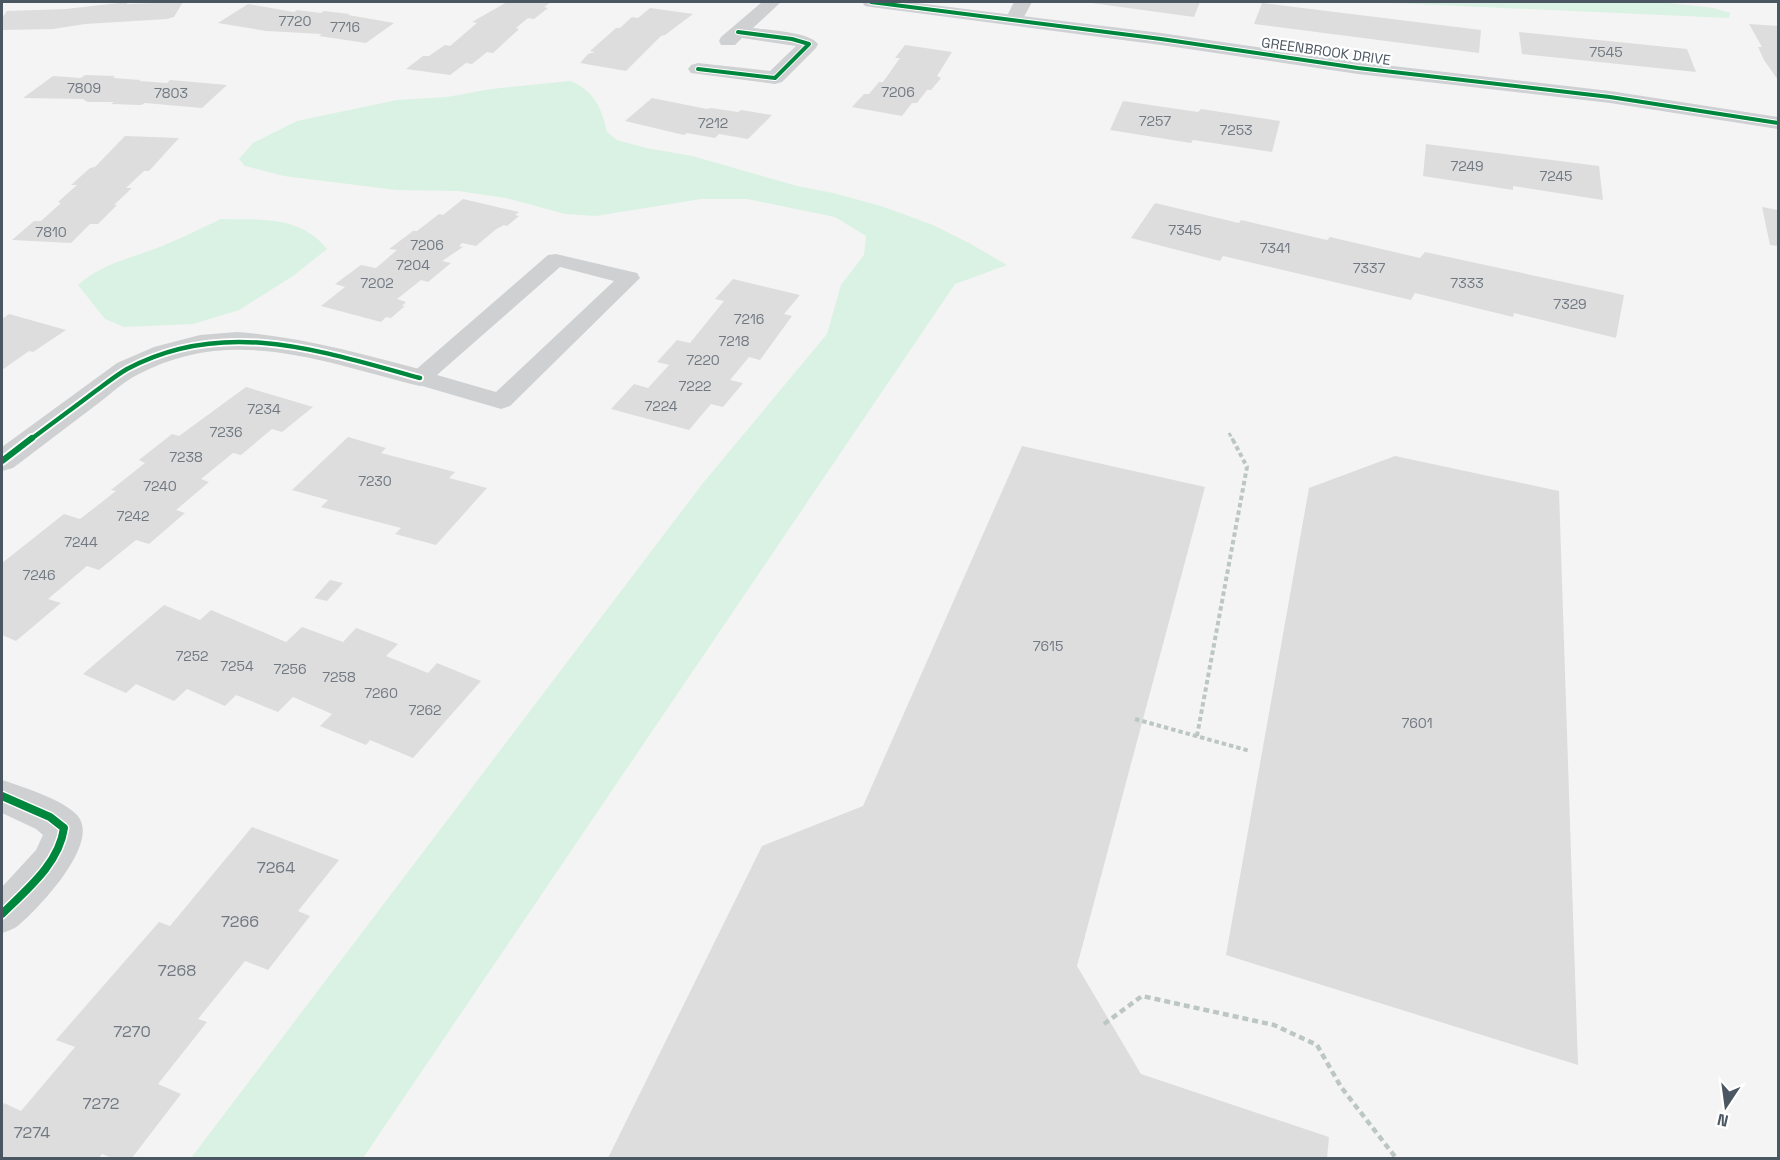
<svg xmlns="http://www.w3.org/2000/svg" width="1780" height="1160" font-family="'Space Grotesk',sans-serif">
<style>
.green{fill:#d9f2e3}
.building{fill:#ddddde}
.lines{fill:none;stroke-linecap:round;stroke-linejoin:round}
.path-far2{stroke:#bcc7c4;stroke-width:3;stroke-dasharray:4 2;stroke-linecap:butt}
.path-far1{stroke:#bcc7c4;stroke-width:4;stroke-dasharray:4.5 3;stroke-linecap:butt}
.path{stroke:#bcc7c4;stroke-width:4.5;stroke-dasharray:6 4;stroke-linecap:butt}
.lane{fill:#ced0d2;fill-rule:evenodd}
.street{fill:#ced0d2;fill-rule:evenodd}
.secondary{fill:#ced0d4;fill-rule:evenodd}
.cycleway-far3-casing{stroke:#fff;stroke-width:6}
.cycleway-far2-casing{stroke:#fff;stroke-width:8}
.cycleway-far1-casing{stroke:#fff;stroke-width:10}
.cycleway-casing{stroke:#fff;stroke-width:11}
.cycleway-far3{stroke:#00873e;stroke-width:4}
.cycleway-far2{stroke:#00873e;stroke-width:4.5}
.cycleway-far1{stroke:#00873e;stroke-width:6}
.cycleway{stroke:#00873e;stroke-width:8}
.labels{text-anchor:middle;stroke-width:4.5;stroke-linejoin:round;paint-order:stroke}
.number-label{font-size:14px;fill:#707881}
.far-street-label{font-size:14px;fill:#4a5661;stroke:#fff}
.near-number-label{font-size:16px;fill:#707881}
</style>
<rect width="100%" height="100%" fill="#f4f4f4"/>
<path class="green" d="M1371,2H1659L1714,8L1730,13L1729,18Z
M570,81C594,90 602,109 607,132L617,140L646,148L692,156L797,186L833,193L881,206L933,225L969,243L1007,265L955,284L363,1158H191L703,483L827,334L841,285L864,255L866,236L835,217L747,199H701L596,216L565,214L506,198L458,191L397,190L284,176L245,166L239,159L253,143L297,121L397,100L447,97L491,89Z
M221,219C261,220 300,215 327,249L293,276L239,310L193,324L124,327L105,319L78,285C102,263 133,258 162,246C182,238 201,228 221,219Z"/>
<path class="building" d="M127,2V4L183,2L174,17L167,19L85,24L53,29L2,30V18L7,11L66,9Z
M507,2H551L544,7L548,8L534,19L528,18L516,28L519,29L493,53L487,52L472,64L466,63L450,75L406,69L423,56H429L445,45L450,46L477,23L472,22Z
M1084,2H1200L1194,17Z
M1262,3L1481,30L1479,53L1254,24Z
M248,4L294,12L297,10L321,13L324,11L350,14L348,15L394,23L366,43L319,36L322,34L266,31L218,23Z
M650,8L693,14L665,35L661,36L626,71L580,63L588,54L595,52L590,51L616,28H620L632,17L638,18Z
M1749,24L1778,26V80L1764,60L1758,47H1762Z
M1519,32L1687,49L1696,72L1522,54Z
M905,45L952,52L937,76L941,78L931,90H927L917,103H912L902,116L852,107L864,94H869L879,82H883L900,58H895Z
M85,75L115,76L113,78L141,80L139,81L167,83L170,80L227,85L202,108L145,103L141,105L111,104L114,102H88L84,100V99L23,98L53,76L81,78Z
M652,98L707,109L711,108L738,112L741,110L772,115L748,139L719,134L715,138L687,133L684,135L625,121Z
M1123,101L1198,112L1201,109L1280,121L1272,152L1193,140L1191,143L1110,130Z
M125,136L179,138L149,171H144L126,188H132L114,205H117L98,224H90L71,243L12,240L34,221H41L61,203L58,202L77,185H71L90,168L95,167Z
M1426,144L1599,166L1603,200L1513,186V190L1423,176Z
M463,199L519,212L515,215L519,216L507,226L504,225L495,230L476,246L462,243L459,246L463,247L442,261L451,263L428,282L421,280L397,299L406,302L402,306H405L391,318L386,317L381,322L321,306L345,287L335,284L361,265L376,268L397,250L389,249L413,231H417L439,214L443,215Z
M1155,203L1239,223L1241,220L1327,240L1330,237L1420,258L1425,252L1624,295L1616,338L1514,313L1513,317L1415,293L1411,300L1223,256L1220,261L1131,238Z
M1762,207L1778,210V246L1770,245Z
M733,279L800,295L784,314L792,316L760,360L749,357L730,380L743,383L723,407L711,404L689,430L611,409L634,384L648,388L669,365L657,362L677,340L690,343L724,301L715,299Z
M9,314L66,330L33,352L29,351L2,370V319Z
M246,387L313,407L282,432L272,429L241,455L233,453L201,479L209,482L176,510L185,513L149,544L136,540L99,570L87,566L48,599L61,603L16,641L2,635V563L64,514L80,519L116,491L111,490L145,463L139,460L172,434L179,436Z
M348,437L386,448L381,453L455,472L449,478L487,488L436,545L395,534L401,528L321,507L328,500L292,490Z
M1022,446L1205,487L1077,966L1141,1074L1329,1137L1327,1158H608L762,846L863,806Z
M1395,456L1559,491L1578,1065L1226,955L1309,488Z
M330,580L343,583L327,601L314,598Z
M164,605L200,620L211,610L286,642L302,627L343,642L356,628L398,644L386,656L428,673L437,663L481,681L413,758L370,740L366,745L320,726L332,714L293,697L278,712L236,695L225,706L187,689L174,701L136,684L126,693L83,674Z
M252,827L339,860L298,911L310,916L268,970L245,961L198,1019L207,1022L158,1084L181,1094L132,1158H112L102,1154L99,1158H2V1107L4,1103L21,1111L75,1047L56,1040L159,922L170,926Z"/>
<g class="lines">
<path class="path-far2" d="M1229,433L1233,440"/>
<path class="path-far1" d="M1135,719L1250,751
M1197,736L1247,467L1232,438"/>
<path class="path" d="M1104,1024L1142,996L1274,1025L1317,1045L1341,1087L1396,1158"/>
<path class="lane" d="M556,254L637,273L640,278L510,406L501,409L412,383L408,378L412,373L548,255ZM560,267L614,281L496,392L437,375Z"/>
<path class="street" d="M762,2H781L753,28C768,30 810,32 818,44L816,48L782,82L775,84L691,73L688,69L691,65L698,63L770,71L796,46L742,38L735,45H721L719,41L721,37Z
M1014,2H1032L1020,24H1008L1005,20Z
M237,332C303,337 366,355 430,372L434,378L430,384L420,386C323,362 232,324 137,375C123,382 112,393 100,402C71,424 42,446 13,468L2,471V447L117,363L154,347L200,335Z
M2,780C23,787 62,799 77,815C102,842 39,908 19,925C14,929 8,931 2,933V887L36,850L43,835L36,829L2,813Z"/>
<path class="secondary" d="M862,2H909L1161,33L1358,62L1610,91L1778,117V129L1610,103L1358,74L1161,45L871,7L865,6Z"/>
<g class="cycleway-far3-casing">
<path id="cycleway-far3" d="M871,2L1161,39L1358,68L1610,97L1778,123
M698,69L775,78L809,44L792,39L738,32"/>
</g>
<g class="cycleway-far2-casing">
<path id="cycleway-far2" d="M30,440C51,424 72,409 93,393C104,385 115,376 127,369C224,317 321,351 420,378"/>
</g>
<g class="cycleway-far1-casing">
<path id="cycleway-far1" d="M2,461L32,438"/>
</g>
<g class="cycleway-casing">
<path id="cycleway" d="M2,796L50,817L64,828C59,864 26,890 2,914"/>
</g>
<use href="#cycleway-far3" class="cycleway-far3"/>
<use href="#cycleway-far2" class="cycleway-far2"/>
<use href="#cycleway-far1" class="cycleway-far1"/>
<use href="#cycleway" class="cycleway"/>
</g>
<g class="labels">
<g class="number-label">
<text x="295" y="26">7720</text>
<text x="345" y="32">7716</text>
<text x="1606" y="57">7545</text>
<text x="84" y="93">7809</text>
<text x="898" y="97">7206</text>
<text x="171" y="98">7803</text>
<text x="1155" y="126">7257</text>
<text x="713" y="128">7212</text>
<text x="1236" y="135">7253</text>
<text x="1467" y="171">7249</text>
<text x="1556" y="181">7245</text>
<text x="1185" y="235">7345</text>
<text x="51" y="237">7810</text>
<text x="427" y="250">7206</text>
<text x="1275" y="253">7341</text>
<text x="413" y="270">7204</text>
<text x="1369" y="273">7337</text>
<text x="377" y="288">7202</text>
<text x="1467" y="288">7333</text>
<text x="1570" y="309">7329</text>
<text x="749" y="324">7216</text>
<text x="734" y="346">7218</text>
<text x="703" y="365">7220</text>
<text x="695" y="391">7222</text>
<text x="661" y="411">7224</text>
<text x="264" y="414">7234</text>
<text x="226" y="437">7236</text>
<text x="186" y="462">7238</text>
<text x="375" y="486">7230</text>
<text x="160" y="491">7240</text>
<text x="133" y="521">7242</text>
<text x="81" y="547">7244</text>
<text x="39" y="580">7246</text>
<text x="1048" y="651">7615</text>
<text x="192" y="661">7252</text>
<text x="237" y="671">7254</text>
<text x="290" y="674">7256</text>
<text x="339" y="682">7258</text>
<text x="381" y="698">7260</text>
<text x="425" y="715">7262</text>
<text x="1417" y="728">7601</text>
</g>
<g class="far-street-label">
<text transform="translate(1326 51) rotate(8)" y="5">GREENBROOK DRIVE</text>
</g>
<g class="near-number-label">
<text x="276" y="873">7264</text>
<text x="240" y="927">7266</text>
<text x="177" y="976">7268</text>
<text x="132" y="1037">7270</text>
<text x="101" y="1109">7272</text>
<text x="32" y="1138">7274</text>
</g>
</g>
<rect width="1780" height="1160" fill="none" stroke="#4a5661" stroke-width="6"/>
<g transform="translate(1726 1106) rotate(193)" stroke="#ffffff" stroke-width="4.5" paint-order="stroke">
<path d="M0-4.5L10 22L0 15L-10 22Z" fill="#4a5661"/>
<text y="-9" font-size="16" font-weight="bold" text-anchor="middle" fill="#4a5661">N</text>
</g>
</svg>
